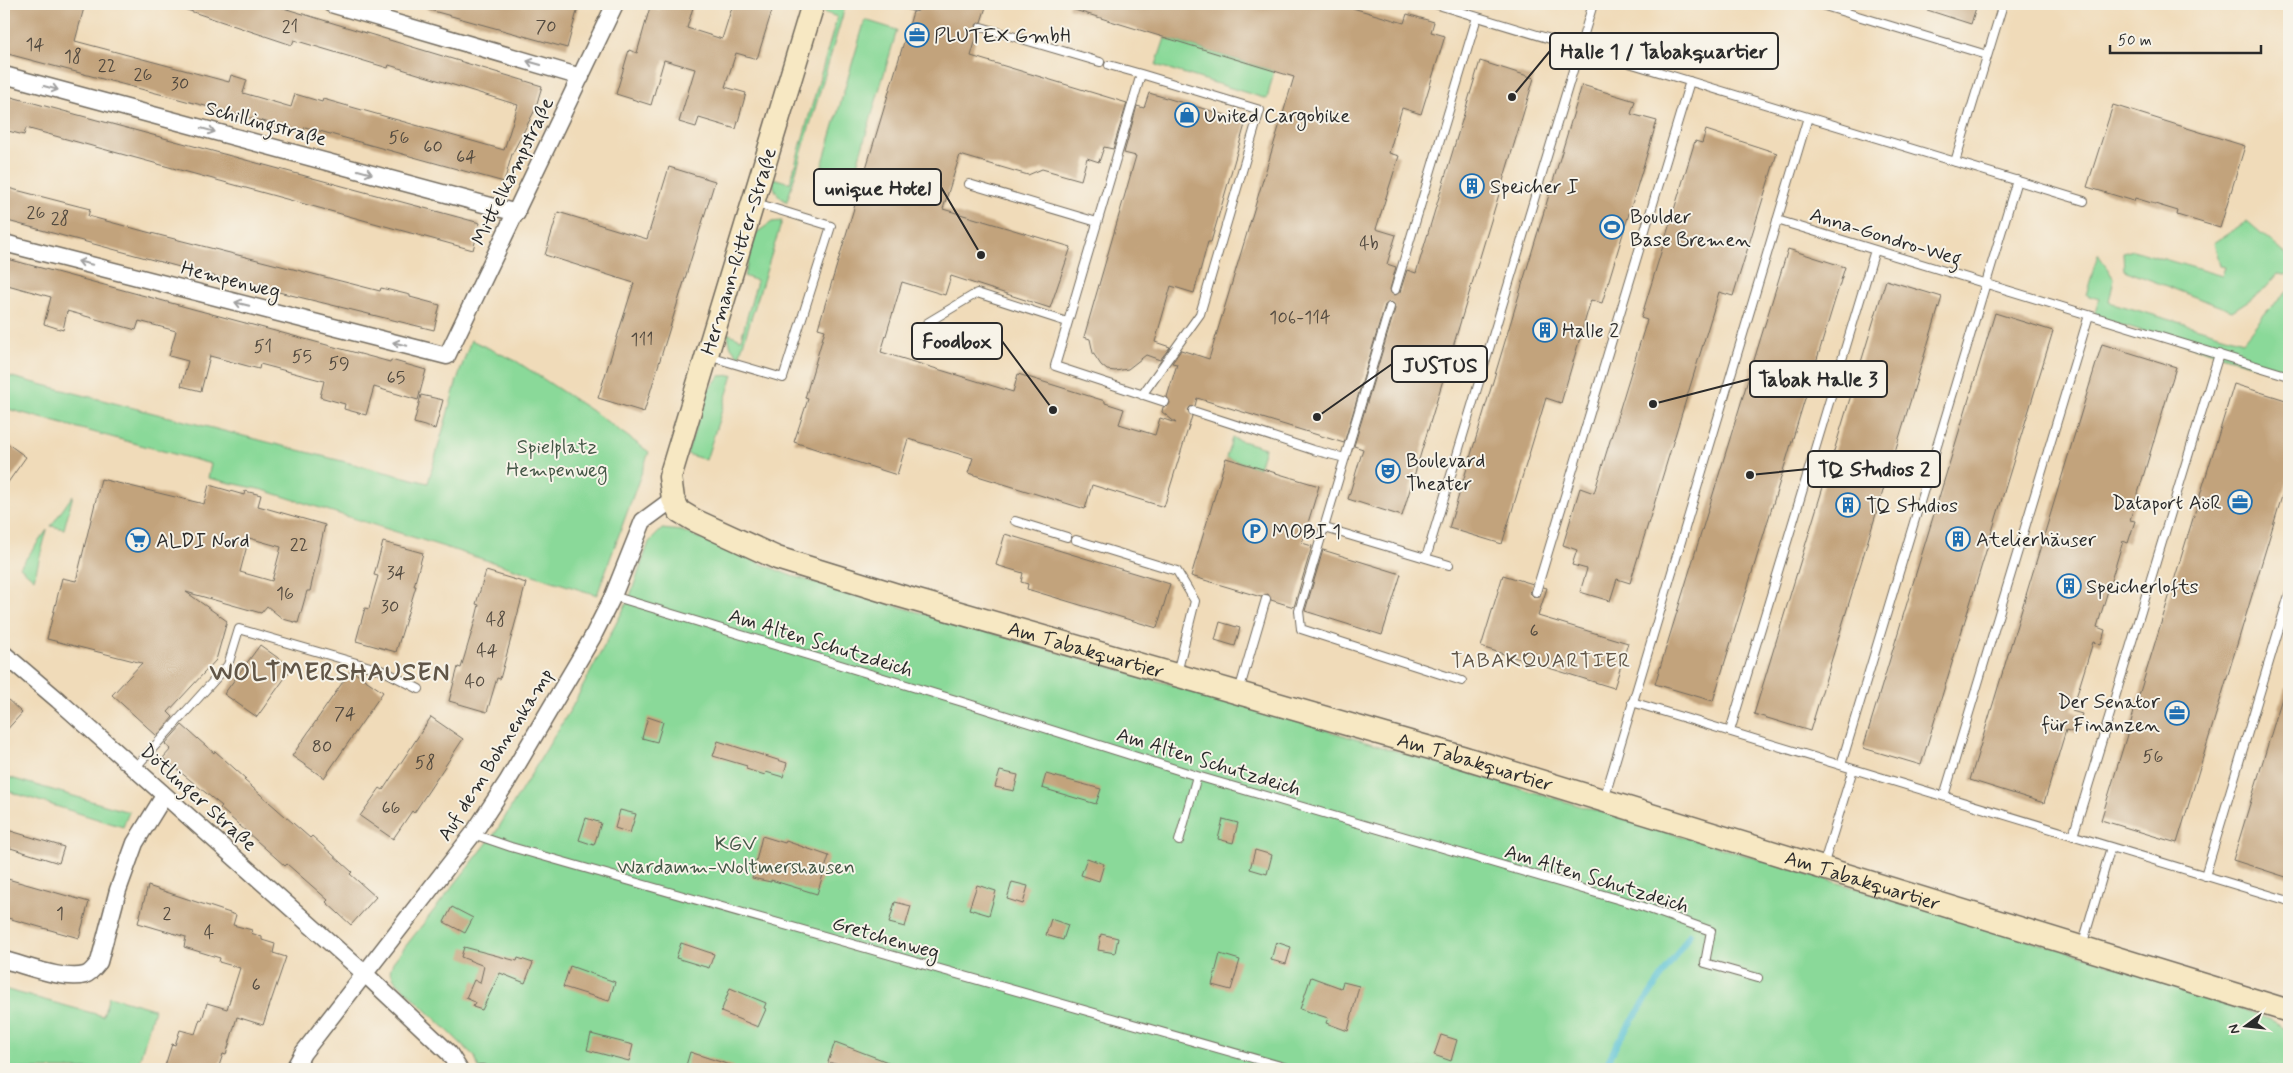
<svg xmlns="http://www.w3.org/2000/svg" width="2293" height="1073" font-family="Mynerve,sans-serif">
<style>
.green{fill:#8ad999;stroke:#5a8262}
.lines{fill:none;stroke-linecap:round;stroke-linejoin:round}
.stream{stroke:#58c2d4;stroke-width:6}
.building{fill:#c2a37c;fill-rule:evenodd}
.lane-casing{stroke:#70695d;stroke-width:10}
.street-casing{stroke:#70695d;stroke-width:19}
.secondary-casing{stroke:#70695d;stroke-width:25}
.lane{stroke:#fff;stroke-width:8}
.street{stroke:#fff;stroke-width:16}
.secondary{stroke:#f7e8c3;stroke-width:22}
.oneway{stroke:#a0a0a0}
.labels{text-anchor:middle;stroke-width:4;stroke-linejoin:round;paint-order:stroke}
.number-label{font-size:18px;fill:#51493f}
.poi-label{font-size:20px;fill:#2b2b2b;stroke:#f7f3e8;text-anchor:start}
.street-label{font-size:20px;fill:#2b2b2b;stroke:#f7f3e8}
.park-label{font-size:20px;fill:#435646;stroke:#f7f3e8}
.neighbourhood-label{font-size:21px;letter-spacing:1px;fill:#605547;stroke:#f7f3e8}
.district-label{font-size:25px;font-weight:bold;letter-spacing:1px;fill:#605547;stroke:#f7f3e8}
.leader{fill:none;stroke:#2b2b2b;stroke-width:2}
.callout-dot{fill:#2b2b2b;stroke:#f7f3e8;stroke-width:2}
.callout{fill:#f7f3e8;stroke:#2b2b2b;stroke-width:2}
.callout-label{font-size:21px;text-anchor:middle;font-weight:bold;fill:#2b2b2b}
</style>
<rect width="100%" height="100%" fill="#f7f3e8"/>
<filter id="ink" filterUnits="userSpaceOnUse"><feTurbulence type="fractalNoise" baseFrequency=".02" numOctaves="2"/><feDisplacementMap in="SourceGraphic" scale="10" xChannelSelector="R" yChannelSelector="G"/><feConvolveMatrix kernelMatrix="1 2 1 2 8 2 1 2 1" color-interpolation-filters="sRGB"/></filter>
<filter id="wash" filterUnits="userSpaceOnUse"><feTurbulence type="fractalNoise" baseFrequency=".0096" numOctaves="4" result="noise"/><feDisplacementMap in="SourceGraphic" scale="20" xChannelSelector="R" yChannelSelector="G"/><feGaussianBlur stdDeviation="1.12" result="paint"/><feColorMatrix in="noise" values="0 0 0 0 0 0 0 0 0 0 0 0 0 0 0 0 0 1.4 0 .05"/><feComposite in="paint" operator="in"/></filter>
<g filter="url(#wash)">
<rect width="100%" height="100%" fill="#f0dbb9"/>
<path class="green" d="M832,4H846L787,202C777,196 773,189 773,178L790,183L837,17L823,12Z
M865,20L897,30L854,175L822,166Z
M1165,38L1274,71L1267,99L1156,65Z
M782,221L739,357L731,347L727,333L741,339L757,281L744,276L756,233L772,222Z
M2247,221L2289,257V271L2286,275L2278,274L2263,291L2232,311L2124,270L2123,253L2133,250L2222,276L2225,267L2220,266L2214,243Z
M2098,254L2114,279L2109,302L2243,341L2267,311L2289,290V376L2094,316L2099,299L2086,295Z
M471,340L516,361L598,415L649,452L597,595L263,490L208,478L211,464L4,408V375L428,483L457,380Z
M733,375L706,460L687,454L707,391L720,376Z
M1232,438L1265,448L1259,468L1226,458Z
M73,495L64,529L51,526Z
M662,529L682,531L789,575L1225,700L2184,986L2273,1021L2289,1030V1069H2275L2259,1065L2257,1069H479L475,1057L395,980L390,971L393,962L496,832L572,707L629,599L649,542Z
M47,530L34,579L20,567Z
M4,776L129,812L123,827L4,790Z
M4,989L103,1016L109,996L154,1009L137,1069H4Z"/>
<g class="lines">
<path class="stream" d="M1604,1069L1619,1040L1690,934"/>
</g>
<g id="blocks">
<path class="building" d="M4,4H85L75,41L229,82L231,75L247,80L243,93L291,107L295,94L322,102L323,99L504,150L518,105L389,65L388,68L294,40L292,45L181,8V4H270L542,86L535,110L512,154L504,182L305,127L304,132L4,53Z
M427,4H579L567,48L426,9Z
M661,4H694L687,28L722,39L733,4H774L757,59L736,53L725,87L746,93L736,129L699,118L696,127L679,122L695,69L664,60L651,105L616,94L629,50L637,53L650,7L660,10Z
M918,4H987L981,22L976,25L978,32L971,56L1127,103L1113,149L1104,147L1099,162L1087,158L1081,180L1042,169L1028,175L960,155L943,209L1071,247L1050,308L951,276L945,295L902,282L881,352L1013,392L1018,374L1105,401V403L1124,409L1119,424L1155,435L1160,418L1176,423L1162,412L1163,407L1168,406L1170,403L1167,397L1177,364L1172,363L1181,350L1209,359L1294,77L1068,8L1069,4H1339L1404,23L1407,14L1434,22L1431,32L1445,36L1421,114L1402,108L1389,153L1399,156L1376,229L1396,235L1387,264L1396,267L1390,289L1391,293L1394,295L1400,292L1407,270L1416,273L1480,61L1534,78L1402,516L1348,499L1363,449L1354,446L1395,309L1394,304L1391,302L1385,305L1344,443L1197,398L1195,406L1190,407L1188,410L1192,416L1164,507L1092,485L1085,509L968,473L973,458L908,439L897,475L794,442L808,399L805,398L825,330L818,328L913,12L918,11Z
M1919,4H1977L1971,24L1918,7Z
M1582,85L1635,101L1631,114L1657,121L1602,303L1591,300L1561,403L1546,398L1502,544L1449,528Z
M1149,93L1246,121L1211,242H1208L1194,293L1171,286L1155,342L1170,347L1160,360L1146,355L1128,369L1115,371L1107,370L1101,365L1093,353L1090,339L1084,337L1136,156L1124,153L1137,106L1144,108Z
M4,95L480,223L473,250L26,128L24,135L4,130Z
M2113,105L2245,146L2220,228L2177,215L2178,211L2135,198L2134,201L2087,187Z
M1706,130L1777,153L1733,296L1719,292L1630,583L1617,579L1610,601L1580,592L1587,569L1572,565L1577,550L1563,545L1580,488L1594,493L1647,320L1641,318L1695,141L1702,143Z
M669,167L715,181L644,412L598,398L634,283L545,255L558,212L647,239Z
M4,187L90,209L88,216L147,232L380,291L381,288L410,295V297L440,305L434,330L217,277L4,220Z
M1788,249L1845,267L1713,701L1655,684Z
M4,258L390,362L391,360L426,370L418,400L374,387L366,415L344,409L345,404L320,397L324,381L260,364L259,369L210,356L201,391L181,386L188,361L169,356L176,331L139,321L136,330L67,311L63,330L44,324L51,297L4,284Z
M1886,280L1942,297L1810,731L1754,714Z
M1995,313L2053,331L1921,765L1863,748Z
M2102,344L2176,367L2130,520L2135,521L2128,543L2123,541L2097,627L2105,630L2101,645L2093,642L2072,711L2082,714L2076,733L2066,730L2044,803L1970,780Z
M2234,384L2289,401V473L2177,843L2101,820Z
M421,395L443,400L435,429L414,423Z
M4,441L26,457L4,488Z
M1226,458L1319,486L1302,543L1312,546L1294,607L1271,600L1268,594L1261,597L1191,576Z
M101,479L204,504L209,485L244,495L245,491L261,495L258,506L325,525L310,591H307L298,623L283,619L267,606L261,613L186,592L227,621L216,660L168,712L173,717L157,736L112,695L142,663L47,639L62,578L76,581ZM249,538L281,547L272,581L240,572Z
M1005,534L1170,584L1157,628L1027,589L1028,584L1021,582L1023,573L996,565Z
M383,542L423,553L414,586H416L396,652L356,641L365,608L369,609L373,593L378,576L374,575Z
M1323,550L1401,574L1382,635L1305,611Z
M486,571L526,583L500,679L497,678L487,712L449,701L458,667L461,668L475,621L479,605L476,604Z
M1503,575L1533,584L1530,593L1534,597L1540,596L1543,587L1547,588L1538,616L1628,643L1614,688L1481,647Z
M1220,622L1240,628L1235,646L1215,640Z
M260,645L292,668L257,717L224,694Z
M351,670L383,692L324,778L292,756Z
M2285,688L2289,689V878L2233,860Z
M4,696L22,713L4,733Z
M431,717L463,739L414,813L412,811L393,839L360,816L380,788L383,790Z
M648,717L663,722L657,742L642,738Z
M182,725L214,753L215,751L224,759L246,779L244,780L310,838L312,836L352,872L350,874L376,897L351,925L326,902L328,900L287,864L285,866L220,808L222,806L163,758L171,749L165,744Z
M718,741L787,763L783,777L766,772L765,775L746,769L747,766L713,756Z
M1000,771L1018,775L1014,791L995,787Z
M1046,774L1101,789L1096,804L1042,788Z
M620,810L636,814L630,833L615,828Z
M586,818L601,823L594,845L579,840Z
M1223,819L1238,823L1233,843L1218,839Z
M4,829L64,847L59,863L4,846Z
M762,836L785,843L786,841L829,856L817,894L771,880V882L752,878Z
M1255,850L1272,855L1267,874L1250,869Z
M1087,858L1104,864L1099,881L1081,875Z
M4,878L89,902L79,938L4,917Z
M1012,882L1028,886L1023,904L1007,899Z
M977,885L996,891L989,915L969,909Z
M148,886L236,915L233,925L252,930L251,933L262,937V940L275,944L273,953L286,957L263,1025L237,1017L226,1055L223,1054L218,1069H164L172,1044L175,1045L180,1030L195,1034L200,1019L202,1020L207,1003L227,1009L240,968L219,962L220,958L184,947L186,937L138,923Z
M895,902L911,906L905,927L889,923Z
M452,907L473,918L465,933L444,922Z
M1051,919L1068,925L1063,940L1046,935Z
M1101,934L1118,938L1115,953L1098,950Z
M1276,942L1291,947L1286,964L1271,960Z
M681,943L714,954L709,968L676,958Z
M464,947L517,961L518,958L533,963L525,983L500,973L482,1010L473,1007L475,1002L466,998L474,980L480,983L484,966L461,957Z
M1220,954L1240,960L1231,990L1212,985Z
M570,966L615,982L609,1001L563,987Z
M1311,977L1341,988L1343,982L1359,986L1348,1031L1326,1023L1328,1018L1300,1009Z
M730,988L766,1003L764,1008L766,1009L758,1027L721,1012Z
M591,1034L633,1045L629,1061L587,1050Z
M1441,1035L1457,1040L1451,1061L1434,1055Z
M835,1042L901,1067V1069H853L828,1062Z
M690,1052L733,1066V1069H685Z"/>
</g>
</g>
<g filter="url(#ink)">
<use href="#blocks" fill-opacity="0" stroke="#70695d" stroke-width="1"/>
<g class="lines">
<g class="lane-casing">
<path id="lane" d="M903,4L914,7
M1435,4L2084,201
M1818,4L1987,55
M981,27L1100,62
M1109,65L1141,74
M1955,162L2003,4
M969,184L1097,222
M1777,220L2289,376
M1395,290L1477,17
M1390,307L1299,611L1301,629L1462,681
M927,323L977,293L1067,322
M708,356L783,378L831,226L756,203
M1142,395L1200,314L1260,110L1141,74L1055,366L1165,402
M1193,411L1313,450L1345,458
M1015,521L1067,537
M1325,528L1449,565
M1076,540L1177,571L1195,601L1177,673
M1426,558L1593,4
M1536,592L1690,81
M613,596L969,704L1197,776L1641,906L1711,931L1705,963L1758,978
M1239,691L1266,599
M1632,702L2289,901
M1730,731L1875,250
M1841,765L2017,180
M135,768L228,665L239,629L384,671L419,689
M1944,796L2089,315
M1604,799L1808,117
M473,834L511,847L1291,1069
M2073,836L2219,354
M1179,841L1197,776
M1823,866L1853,769
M2205,876L2289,595
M2082,946L2111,847
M480,1069H483"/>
</g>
<g class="street-casing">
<path id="street" d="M331,4L581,77
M4,75L517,213
M4,243L447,356L615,4
M4,654L58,700L364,973L449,1053L459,1069
M4,960C25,965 64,981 85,975C91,973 95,967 99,962L118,890L135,843L164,796
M294,1069L303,1053L473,834L507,782L592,638L613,596L643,521L673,499"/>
</g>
<g class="secondary-casing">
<g id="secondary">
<path id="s1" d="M813,4L670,477L673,499L679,511L694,520L777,558L897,595L1462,757L2289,1011"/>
</g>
</g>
<use href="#lane" class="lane"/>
<use href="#street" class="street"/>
<use href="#secondary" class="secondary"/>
</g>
<defs><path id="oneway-shaft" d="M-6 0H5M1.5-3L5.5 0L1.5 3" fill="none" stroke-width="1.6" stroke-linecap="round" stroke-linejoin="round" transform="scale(1.25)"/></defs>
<g class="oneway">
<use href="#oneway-shaft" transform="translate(534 63) rotate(-164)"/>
<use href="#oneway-shaft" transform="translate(51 88) rotate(15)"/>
<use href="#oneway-shaft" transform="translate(208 130) rotate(15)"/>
<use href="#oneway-shaft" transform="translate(365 172) rotate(15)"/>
<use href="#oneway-shaft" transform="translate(85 263) rotate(-166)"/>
<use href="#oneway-shaft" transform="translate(242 304) rotate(-166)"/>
<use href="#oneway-shaft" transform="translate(400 344) rotate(-166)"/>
</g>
</g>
<defs>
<g id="office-ring" transform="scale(1.25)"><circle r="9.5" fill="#f7f3e8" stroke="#1f6fb2" stroke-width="1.5"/><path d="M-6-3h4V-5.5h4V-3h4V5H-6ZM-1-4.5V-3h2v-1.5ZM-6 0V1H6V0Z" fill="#1f6fb2"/></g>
<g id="shop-ring" transform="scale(1.25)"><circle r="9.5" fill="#f7f3e8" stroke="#1f6fb2" stroke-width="1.5"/><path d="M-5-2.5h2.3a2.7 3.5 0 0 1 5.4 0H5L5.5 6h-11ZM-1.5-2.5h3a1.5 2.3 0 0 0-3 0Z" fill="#1f6fb2"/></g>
<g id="building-ring" transform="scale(1.25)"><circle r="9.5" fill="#f7f3e8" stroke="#1f6fb2" stroke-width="1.5"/><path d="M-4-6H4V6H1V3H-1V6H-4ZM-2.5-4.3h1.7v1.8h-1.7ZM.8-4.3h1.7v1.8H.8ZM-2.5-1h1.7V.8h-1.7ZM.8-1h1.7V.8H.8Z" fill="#1f6fb2"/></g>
<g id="stadium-ring" transform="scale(1.25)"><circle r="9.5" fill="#f7f3e8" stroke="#1f6fb2" stroke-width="1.5"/><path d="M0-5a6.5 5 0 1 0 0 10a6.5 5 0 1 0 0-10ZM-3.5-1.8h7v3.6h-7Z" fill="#1f6fb2"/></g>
<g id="theatre-ring" transform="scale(1.25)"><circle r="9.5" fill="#f7f3e8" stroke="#1f6fb2" stroke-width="1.5"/><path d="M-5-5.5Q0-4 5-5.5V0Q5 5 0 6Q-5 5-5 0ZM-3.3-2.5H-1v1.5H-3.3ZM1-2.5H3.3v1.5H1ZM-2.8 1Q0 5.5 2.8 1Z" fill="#1f6fb2"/></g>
<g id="parking-ring" transform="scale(1.25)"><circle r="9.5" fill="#f7f3e8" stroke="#1f6fb2" stroke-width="1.5"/><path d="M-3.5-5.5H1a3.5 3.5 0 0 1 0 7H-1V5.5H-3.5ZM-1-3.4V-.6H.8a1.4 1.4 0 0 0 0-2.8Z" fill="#1f6fb2"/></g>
<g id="supermarket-ring" transform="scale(1.25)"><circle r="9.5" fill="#f7f3e8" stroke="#1f6fb2" stroke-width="1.5"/><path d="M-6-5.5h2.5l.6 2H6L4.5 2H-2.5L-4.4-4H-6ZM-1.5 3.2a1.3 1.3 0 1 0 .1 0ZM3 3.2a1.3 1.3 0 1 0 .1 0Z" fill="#1f6fb2"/></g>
</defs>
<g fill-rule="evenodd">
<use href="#office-ring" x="917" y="35"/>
<use href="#shop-ring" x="1187" y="115"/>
<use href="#building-ring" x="1472" y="186"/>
<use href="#stadium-ring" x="1612" y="227"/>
<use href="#building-ring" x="1545" y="330"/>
<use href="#theatre-ring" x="1388" y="471"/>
<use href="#office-ring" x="2240" y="502"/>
<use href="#building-ring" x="1848" y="505"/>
<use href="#parking-ring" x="1255" y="531"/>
<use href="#building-ring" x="1958" y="539"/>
<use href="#supermarket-ring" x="138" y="540"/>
<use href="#building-ring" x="2069" y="586"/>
<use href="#office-ring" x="2177" y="713"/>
</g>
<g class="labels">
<g class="number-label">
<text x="290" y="32">21</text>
<text x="546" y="32">70</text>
<text x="35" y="50">14</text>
<text x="73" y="62">18</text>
<text x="107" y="71">22</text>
<text x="143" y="80">26</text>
<text x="180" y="89">30</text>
<text x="399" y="143">56</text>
<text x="433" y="152">60</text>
<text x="466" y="162">64</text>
<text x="36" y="218">26</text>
<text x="60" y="224">28</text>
<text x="1369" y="249">4b</text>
<text x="1300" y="323">106-114</text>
<text x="642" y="345">111</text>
<text x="263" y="352">51</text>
<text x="302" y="362">55</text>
<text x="339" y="369">59</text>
<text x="396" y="383">65</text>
<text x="299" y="550">22</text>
<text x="396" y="578">34</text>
<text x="285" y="599">16</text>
<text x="390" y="612">30</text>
<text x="496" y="625">48</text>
<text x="1534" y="636">6</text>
<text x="487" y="656">44</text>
<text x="475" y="687">40</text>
<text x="345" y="719">74</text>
<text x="322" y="752">80</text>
<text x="2153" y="762">56</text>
<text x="425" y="768">58</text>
<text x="391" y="813">66</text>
<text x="60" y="919">1</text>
<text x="167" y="919">2</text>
<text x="209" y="938">4</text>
<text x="256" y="990">6</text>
</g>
<g class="poi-label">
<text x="934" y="42">PLUTEX GmbH</text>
<text x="1204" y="122">United Cargobike</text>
<text x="1490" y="193">Speicher I</text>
<text x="1630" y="223">Boulder<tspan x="1630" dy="23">Base Bremen</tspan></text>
<text x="1562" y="337">Halle 2</text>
<text x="1406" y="467">Boulevard<tspan x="1406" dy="23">Theater</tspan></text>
<text x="2222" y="509" text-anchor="end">Dataport AöR</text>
<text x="1866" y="512">TQ Studios</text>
<text x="1272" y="538">MOBI 1</text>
<text x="1976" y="546">Atelierhäuser</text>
<text x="156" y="547">ALDI Nord</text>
<text x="2086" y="593">Speicherlofts</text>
<text x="2160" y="708" text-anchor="end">Der Senator<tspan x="2160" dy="23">für Finanzen</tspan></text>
</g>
<g class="street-label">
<text transform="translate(266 123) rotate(15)" y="7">Schillingstraße</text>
<text transform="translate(512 171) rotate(-64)" y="7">Mittelkampstraße</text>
<text transform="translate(1886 236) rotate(17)" y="7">Anna-Gondro-Weg</text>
<text transform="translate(738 251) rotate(-73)" y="7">Hermann-Ritter-Straße</text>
<text transform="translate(231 279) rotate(14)" y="7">Hempenweg</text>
<text transform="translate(821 642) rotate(17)" y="7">Am Alten Schutzdeich</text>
<text dy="7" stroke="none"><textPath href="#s1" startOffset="961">Am Tabakquartier</textPath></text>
<text transform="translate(495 754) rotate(-58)" y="7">Auf dem Bohnenkamp</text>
<text transform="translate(1209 761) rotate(17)" y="7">Am Alten Schutzdeich</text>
<text dy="7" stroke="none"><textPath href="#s1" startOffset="1366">Am Tabakquartier</textPath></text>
<text transform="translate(199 797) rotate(42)" y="7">Dötlinger Straße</text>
<text transform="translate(1597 878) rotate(17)" y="7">Am Alten Schutzdeich</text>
<text dy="7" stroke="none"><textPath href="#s1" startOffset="1771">Am Tabakquartier</textPath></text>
<text transform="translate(886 937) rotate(16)" y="7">Gretchenweg</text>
</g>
<g class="park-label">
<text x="557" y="453">Spielplatz<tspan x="557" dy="23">Hempenweg</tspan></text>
<text x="736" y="850">KGV<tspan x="736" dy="23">Wardamm-Woltmershausen</tspan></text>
</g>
<g class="neighbourhood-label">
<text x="1541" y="667">TABAKQUARTIER</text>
</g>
<g class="district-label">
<text x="330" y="680">WOLTMERSHAUSEN</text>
</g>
</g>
<path class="leader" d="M1512 97L1550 51M981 255L941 187M1053 410L1002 341M1317 417L1392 364M1653 404L1750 379M1750 475L1808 469"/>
<g class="callout-dot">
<circle cx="1512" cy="97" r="5"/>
<circle cx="981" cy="255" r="5"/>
<circle cx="1053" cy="410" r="5"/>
<circle cx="1317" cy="417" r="5"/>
<circle cx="1653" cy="404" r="5"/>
<circle cx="1750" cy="475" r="5"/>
</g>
<g class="callout">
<rect x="1550" y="33" width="228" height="36" rx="5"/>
<rect x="814" y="169" width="127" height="36" rx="5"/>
<rect x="912" y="323" width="90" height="36" rx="5"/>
<rect x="1392" y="346" width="95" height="36" rx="5"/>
<rect x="1750" y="361" width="137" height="36" rx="5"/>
<rect x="1808" y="451" width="132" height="36" rx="5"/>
</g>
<g class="callout-label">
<text x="1664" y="58">Halle 1 / Tabakquartier</text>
<text x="878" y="195">unique Hotel</text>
<text x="957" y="348">Foodbox</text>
<text x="1440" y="372">JUSTUS</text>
<text x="1818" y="386">Tabak Halle 3</text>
<text x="1874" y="476">TQ Studios 2</text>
</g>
<rect width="2293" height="1073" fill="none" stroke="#f7f3e8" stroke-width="20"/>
<g transform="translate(2246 1026) rotate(255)" stroke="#f7f3e8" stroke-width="4" paint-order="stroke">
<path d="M0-4L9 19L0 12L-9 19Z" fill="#2b2b2b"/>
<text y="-8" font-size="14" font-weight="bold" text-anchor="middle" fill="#2b2b2b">N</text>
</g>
<path d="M2110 45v8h151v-8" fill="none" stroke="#2b2b2b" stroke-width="2.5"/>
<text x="2118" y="45" font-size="15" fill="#2b2b2b" stroke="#f7f3e8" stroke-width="4" paint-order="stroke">50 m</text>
</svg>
